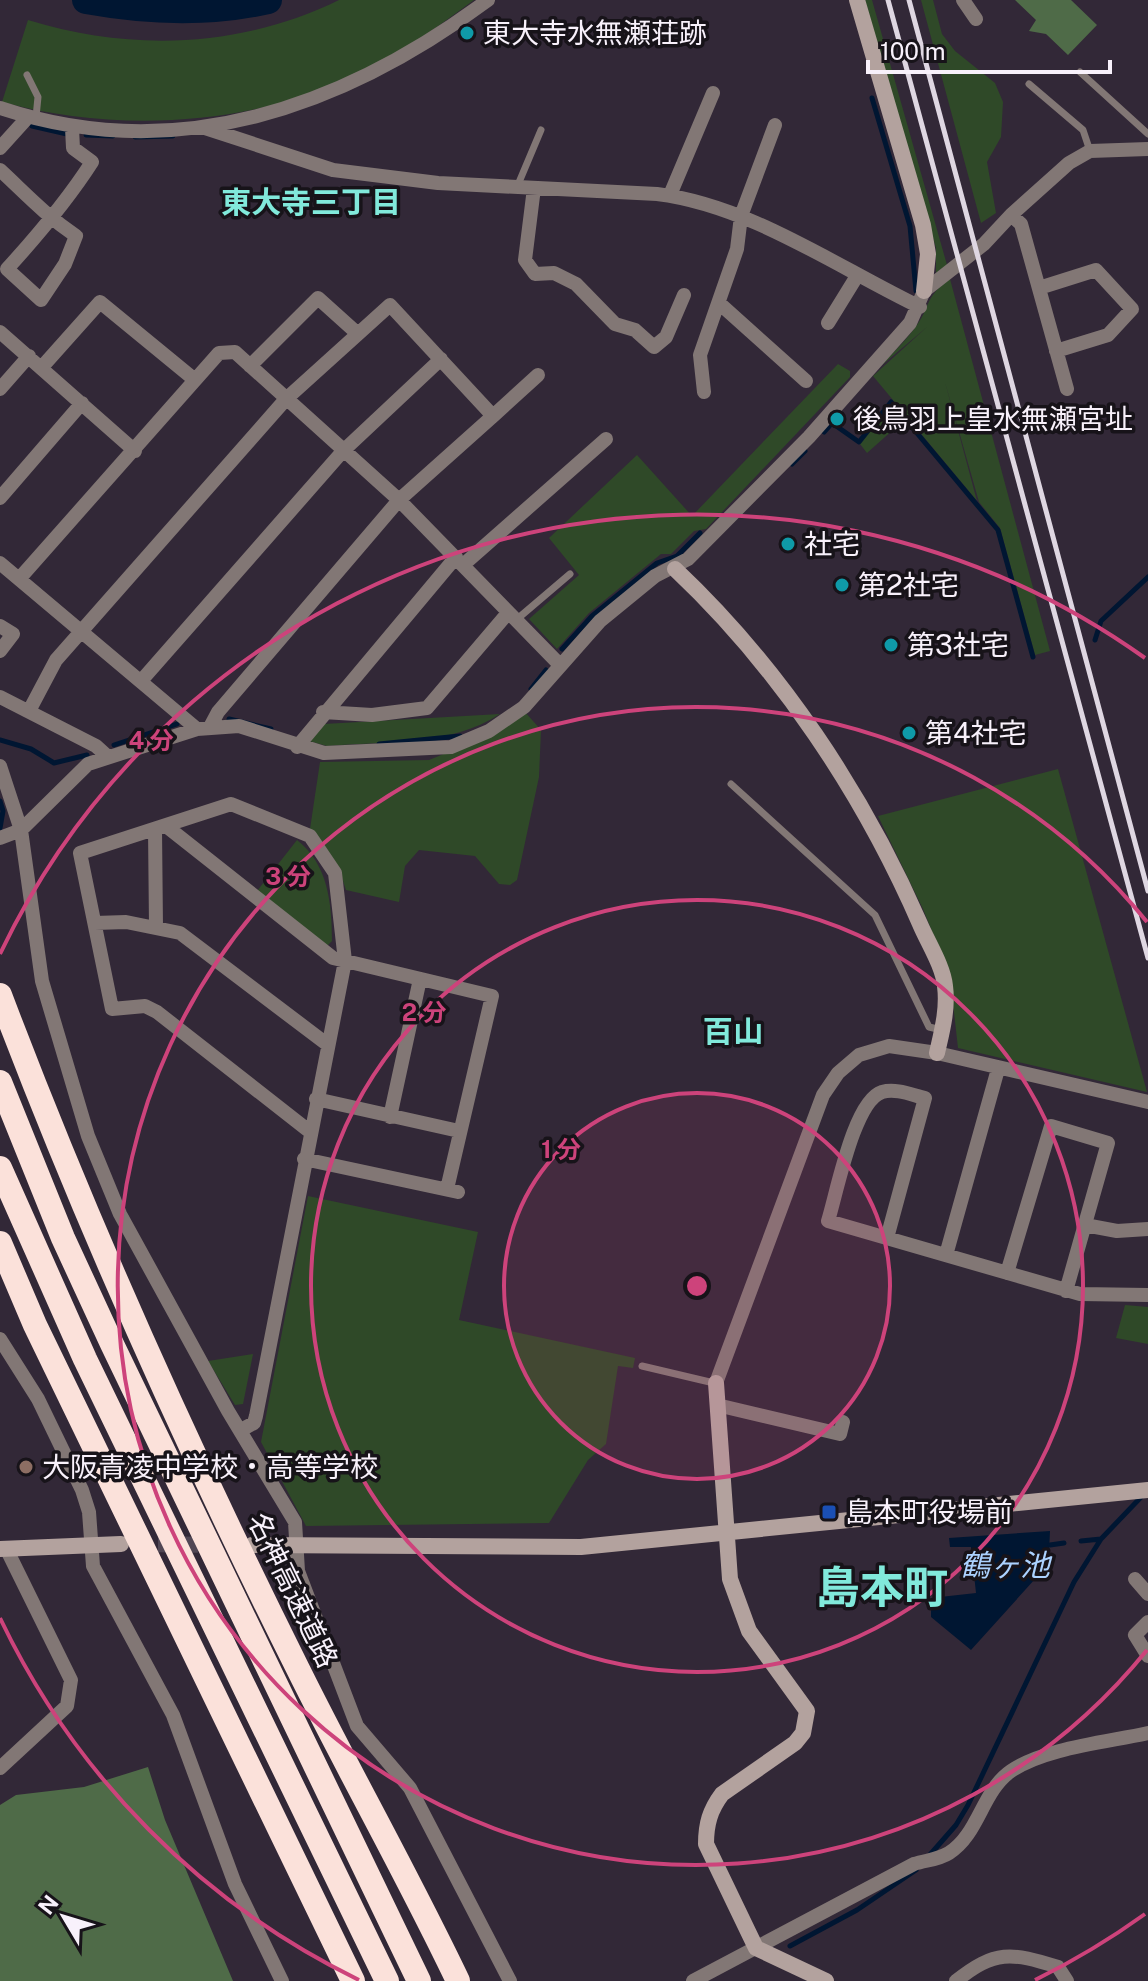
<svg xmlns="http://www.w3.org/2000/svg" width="1148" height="1981" font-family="'Public Sans','Noto Sans JP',sans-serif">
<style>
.green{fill:#2f4928}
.forest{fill:#4f6b48}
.water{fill:#001632}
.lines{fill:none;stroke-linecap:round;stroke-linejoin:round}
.stream{stroke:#001632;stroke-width:5}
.river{stroke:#001632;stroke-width:28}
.secondary-tunnel{stroke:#504654;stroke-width:16;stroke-dasharray:16 8;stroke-linecap:butt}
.lane{stroke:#827775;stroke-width:7}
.street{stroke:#827775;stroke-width:14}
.secondary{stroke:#b3a29e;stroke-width:16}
.highway{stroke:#fbe1da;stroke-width:24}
.rail{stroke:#dfd7e2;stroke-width:5}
.ring{fill:none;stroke:#cd437b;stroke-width:4}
.culture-dot{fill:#0f9aa8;stroke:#171319;stroke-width:3}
.education-dot{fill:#8d6e63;stroke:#171319;stroke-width:3}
.transit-dot{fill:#1a4fb4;stroke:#171319;stroke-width:3}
.labels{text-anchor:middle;stroke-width:7;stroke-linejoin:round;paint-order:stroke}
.poi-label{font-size:28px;fill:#f8f1fb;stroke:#171319;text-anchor:start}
.street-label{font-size:28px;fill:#f8f1fb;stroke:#171319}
.neighbourhood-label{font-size:30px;font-weight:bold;fill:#81e9db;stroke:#171319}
.water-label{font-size:30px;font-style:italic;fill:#acd2ff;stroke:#171319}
.town-label{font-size:44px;font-weight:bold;fill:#81e9db;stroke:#171319}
.centre{fill:#cd437b;stroke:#171319;stroke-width:4}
.ring-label{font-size:24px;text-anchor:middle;font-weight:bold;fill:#cd437b;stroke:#171319;stroke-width:7;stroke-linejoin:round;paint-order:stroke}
</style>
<rect width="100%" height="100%" fill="#322837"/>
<path class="green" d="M339,0H474C427,35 377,69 322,90C221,127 105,130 2,102L28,20C132,52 241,48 339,0Z
M865,0H872L947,265L936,273V248Z
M921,0H933L942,34L955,51L995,83L1003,102L1001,137L987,162L996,213L981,223Z
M950,279L1050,651L1035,655L1000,528L979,502L945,382L977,501L873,376L927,327L875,371C888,357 903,344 914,329C932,306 923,298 950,279Z
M838,364L850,371V377L706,529L694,531L671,554H661L589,613L557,649L529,619L579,575L549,538L637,455L692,516Z
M890,406L903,421L867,453L860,444Z
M525,712L541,730L539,777L517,880L510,885L499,884L475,856L419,850L405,866L399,902L346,890L340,872L310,829L320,762L429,760L490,735Z
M500,714C449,747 385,741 327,746L309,741L324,724Z
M1058,769L1147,1092L958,1048L950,976L923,909L878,816Z
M297,840C328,864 332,903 332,941L327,946L257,891Z
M308,1196L478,1232L459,1320L635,1358L633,1368L618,1366L606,1444L588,1460L549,1523L306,1526L261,1442Z
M1125,1305L1148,1307V1344L1116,1338Z
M253,1354L243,1404L235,1405L208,1361Z"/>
<path class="forest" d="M1015,0H1071L1097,25L1068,55L1046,34L1029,31L1036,20Z
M148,1767L165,1820L233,1981H0V1805L16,1795L84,1787Z"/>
<path class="water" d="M1050,1531L1049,1552L1054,1558L971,1650L931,1617V1598L976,1593L971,1547H950L949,1538Z"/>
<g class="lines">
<path class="stream" d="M872,98L910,226L916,291
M32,126L67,134
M86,135L113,136
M135,137L173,136
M824,432L832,423L859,442L891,402L998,530L1033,657
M792,464L805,451
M1095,640L1101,621L1148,577
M562,649L592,616L657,563L677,556L700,533
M531,689L546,670
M229,719L271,729
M0,740L31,749L54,763L87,755
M379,744L460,736
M114,745L177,724
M0,801L3,811L0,828
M1081,1541L1101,1539L1144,1494
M1050,1545L1064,1543
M928,1857L956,1825L968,1805L1074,1582L1101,1539
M790,1946L857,1910L916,1870"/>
<path class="river" d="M86,0C147,11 207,14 268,0"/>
<path class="secondary-tunnel" d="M134,1544L215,1545"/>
<path class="lane" d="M1080,72L1148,134
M27,75L38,97L36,117
M1029,84L1083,130L1090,151
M517,187L541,130
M516,620L570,574
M731,784L875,915L929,1027L942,1030
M642,1366L714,1383"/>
<path class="street" d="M963,0L976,19
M0,108C177,167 344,107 488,0
M202,127L333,170L438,183L657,194C749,205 837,267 920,307
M0,148L28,117
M0,170C27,195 44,214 76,236L65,264L41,300L7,269C38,235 67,201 92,162L73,148L72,128
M534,188L525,260L535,274L554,273L576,284L615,324L635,330L654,347L666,337L684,295
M670,195L713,93
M1011,215L1021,224L1067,389
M1039,288L1096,270L1132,309L1108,335L1056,351
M719,303L806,381
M828,323L857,276
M0,332L135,451
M250,366L318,298L358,334
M42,367L100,302L195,380
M0,389L29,356
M704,392L700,355L737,249L741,216L775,125
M493,416L538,375
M0,498L82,403
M0,563L197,729
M463,565L606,439
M19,579L219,353L235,352L399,500L560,665
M0,626L13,634L0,651
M141,681L343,451L441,359
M0,697L96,746L107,756
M29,711L56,660L286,399L390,305L493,416L399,500L218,712L210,727
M323,712L372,715L427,708L507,614
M297,747L456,557
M0,766L21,830L42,981L88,1136L120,1214L228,1411L295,1522L298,1571L357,1726L410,1788L510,1981
M166,826L333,958L492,996L447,1189
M155,829L156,927
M0,838L21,830L88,764L197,729L239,726L324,753L451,747L489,731L524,707L600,621L655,576L688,559L809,437L910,323L924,291L984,244L1011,215L1069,163L1090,151L1148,149
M95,923L126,922L180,933L328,1045
M316,1099L459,1131
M390,1117L420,979
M304,1159L458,1192
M1085,1225L1117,1231L1148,1229
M887,1238L925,1098C912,1095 896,1088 882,1092C854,1101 837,1192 828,1221L1080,1294L1148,1295
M946,1255L998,1069
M1007,1273L1051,1126L1108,1143L1066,1291
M0,1339L38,1399L82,1490L89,1512L93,1566L173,1715L235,1884L282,1981
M716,1383L823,1095L838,1073L859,1055L889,1046L937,1053L1148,1102
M717,1405L840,1434L843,1422
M241,1430L254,1423L256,1416L345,961L335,873L310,836L231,804L80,853L112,1009L145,1006L157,1012L309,1131
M1135,1579L1148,1594
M1148,1622L1135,1635L1148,1656
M0,1768L67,1706L71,1680L6,1548
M693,1981L914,1864C926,1860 938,1860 949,1853C979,1834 982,1791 1011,1771C1044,1748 1108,1742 1148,1733
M956,1981C995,1950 1011,1952 1058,1967L1067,1981"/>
<path class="secondary" d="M857,0L923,225L928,254L924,291
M675,569C779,667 863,793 920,924C928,943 943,966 945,986C948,1009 942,1031 937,1053
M716,1383L730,1579L749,1631L807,1711L803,1733L795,1743L722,1794C710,1810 706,1824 706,1844L756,1948L826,1981
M252,1545L581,1547L1148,1490
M0,1549L121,1544"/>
<path class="highway" d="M0,995C87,1225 188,1449 298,1669C350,1774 408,1876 458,1981
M0,1082L63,1238L112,1344L419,1981
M0,1168L85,1359L387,1981
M0,1243L35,1325L353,1981"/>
<path class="rail" d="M888,0L1148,958
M909,0L1148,891"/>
</g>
<circle cx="697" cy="1286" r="193" fill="#cd437b" fill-opacity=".12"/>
<g class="ring">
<circle cx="697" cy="1286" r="193"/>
<circle cx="697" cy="1286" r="386"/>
<path d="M1147 1650A579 579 0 1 1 1147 922"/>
<path d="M1145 1914A772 772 0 0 1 1035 1980M359 1980A772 772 0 0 1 0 1618M0 954A772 772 0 0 1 1145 658"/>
</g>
<g class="culture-dot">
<circle cx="467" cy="33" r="8"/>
<circle cx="837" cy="419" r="8"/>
<circle cx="788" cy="544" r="8"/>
<circle cx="842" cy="585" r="8"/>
<circle cx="891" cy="645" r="8"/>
<circle cx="909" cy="733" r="8"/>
</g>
<circle class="education-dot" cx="26" cy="1467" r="8"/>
<rect class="transit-dot" x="821" y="1504" width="16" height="16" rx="4"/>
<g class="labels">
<g class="poi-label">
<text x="483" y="43">東大寺水無瀬荘跡</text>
<text x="853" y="429">後鳥羽上皇水無瀬宮址</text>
<text x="804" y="554">社宅</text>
<text x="858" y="595">第2社宅</text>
<text x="907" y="655">第3社宅</text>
<text x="925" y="743">第4社宅</text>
<text x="42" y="1477">大阪青凌中学校・高等学校</text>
<text x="845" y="1522">島本町役場前</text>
</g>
<g class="street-label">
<text transform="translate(293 1590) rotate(64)" y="10">名神高速道路</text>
</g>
<g class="neighbourhood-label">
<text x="311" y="213">東大寺三丁目</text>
<text x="733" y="1042">百山</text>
</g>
<g class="water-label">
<text x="1005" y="1576">鶴ヶ池</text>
</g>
<g class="town-label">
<text x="882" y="1603">島本町</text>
</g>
</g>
<circle cx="697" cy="1286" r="12" class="centre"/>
<g class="ring-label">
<text x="151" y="749">4 分</text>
<text x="288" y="885">3 分</text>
<text x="424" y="1021">2 分</text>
<text x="561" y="1158">1 分</text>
</g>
<g transform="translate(64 1917) rotate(308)" stroke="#171319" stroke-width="6" paint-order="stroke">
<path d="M0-6L14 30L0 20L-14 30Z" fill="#f8f1fb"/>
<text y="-12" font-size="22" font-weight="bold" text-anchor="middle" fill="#f8f1fb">N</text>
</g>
<path d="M868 60v12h242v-12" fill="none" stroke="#f8f1fb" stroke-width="4"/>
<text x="880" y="60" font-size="24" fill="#f8f1fb" stroke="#171319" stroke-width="6" paint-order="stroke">100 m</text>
</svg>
